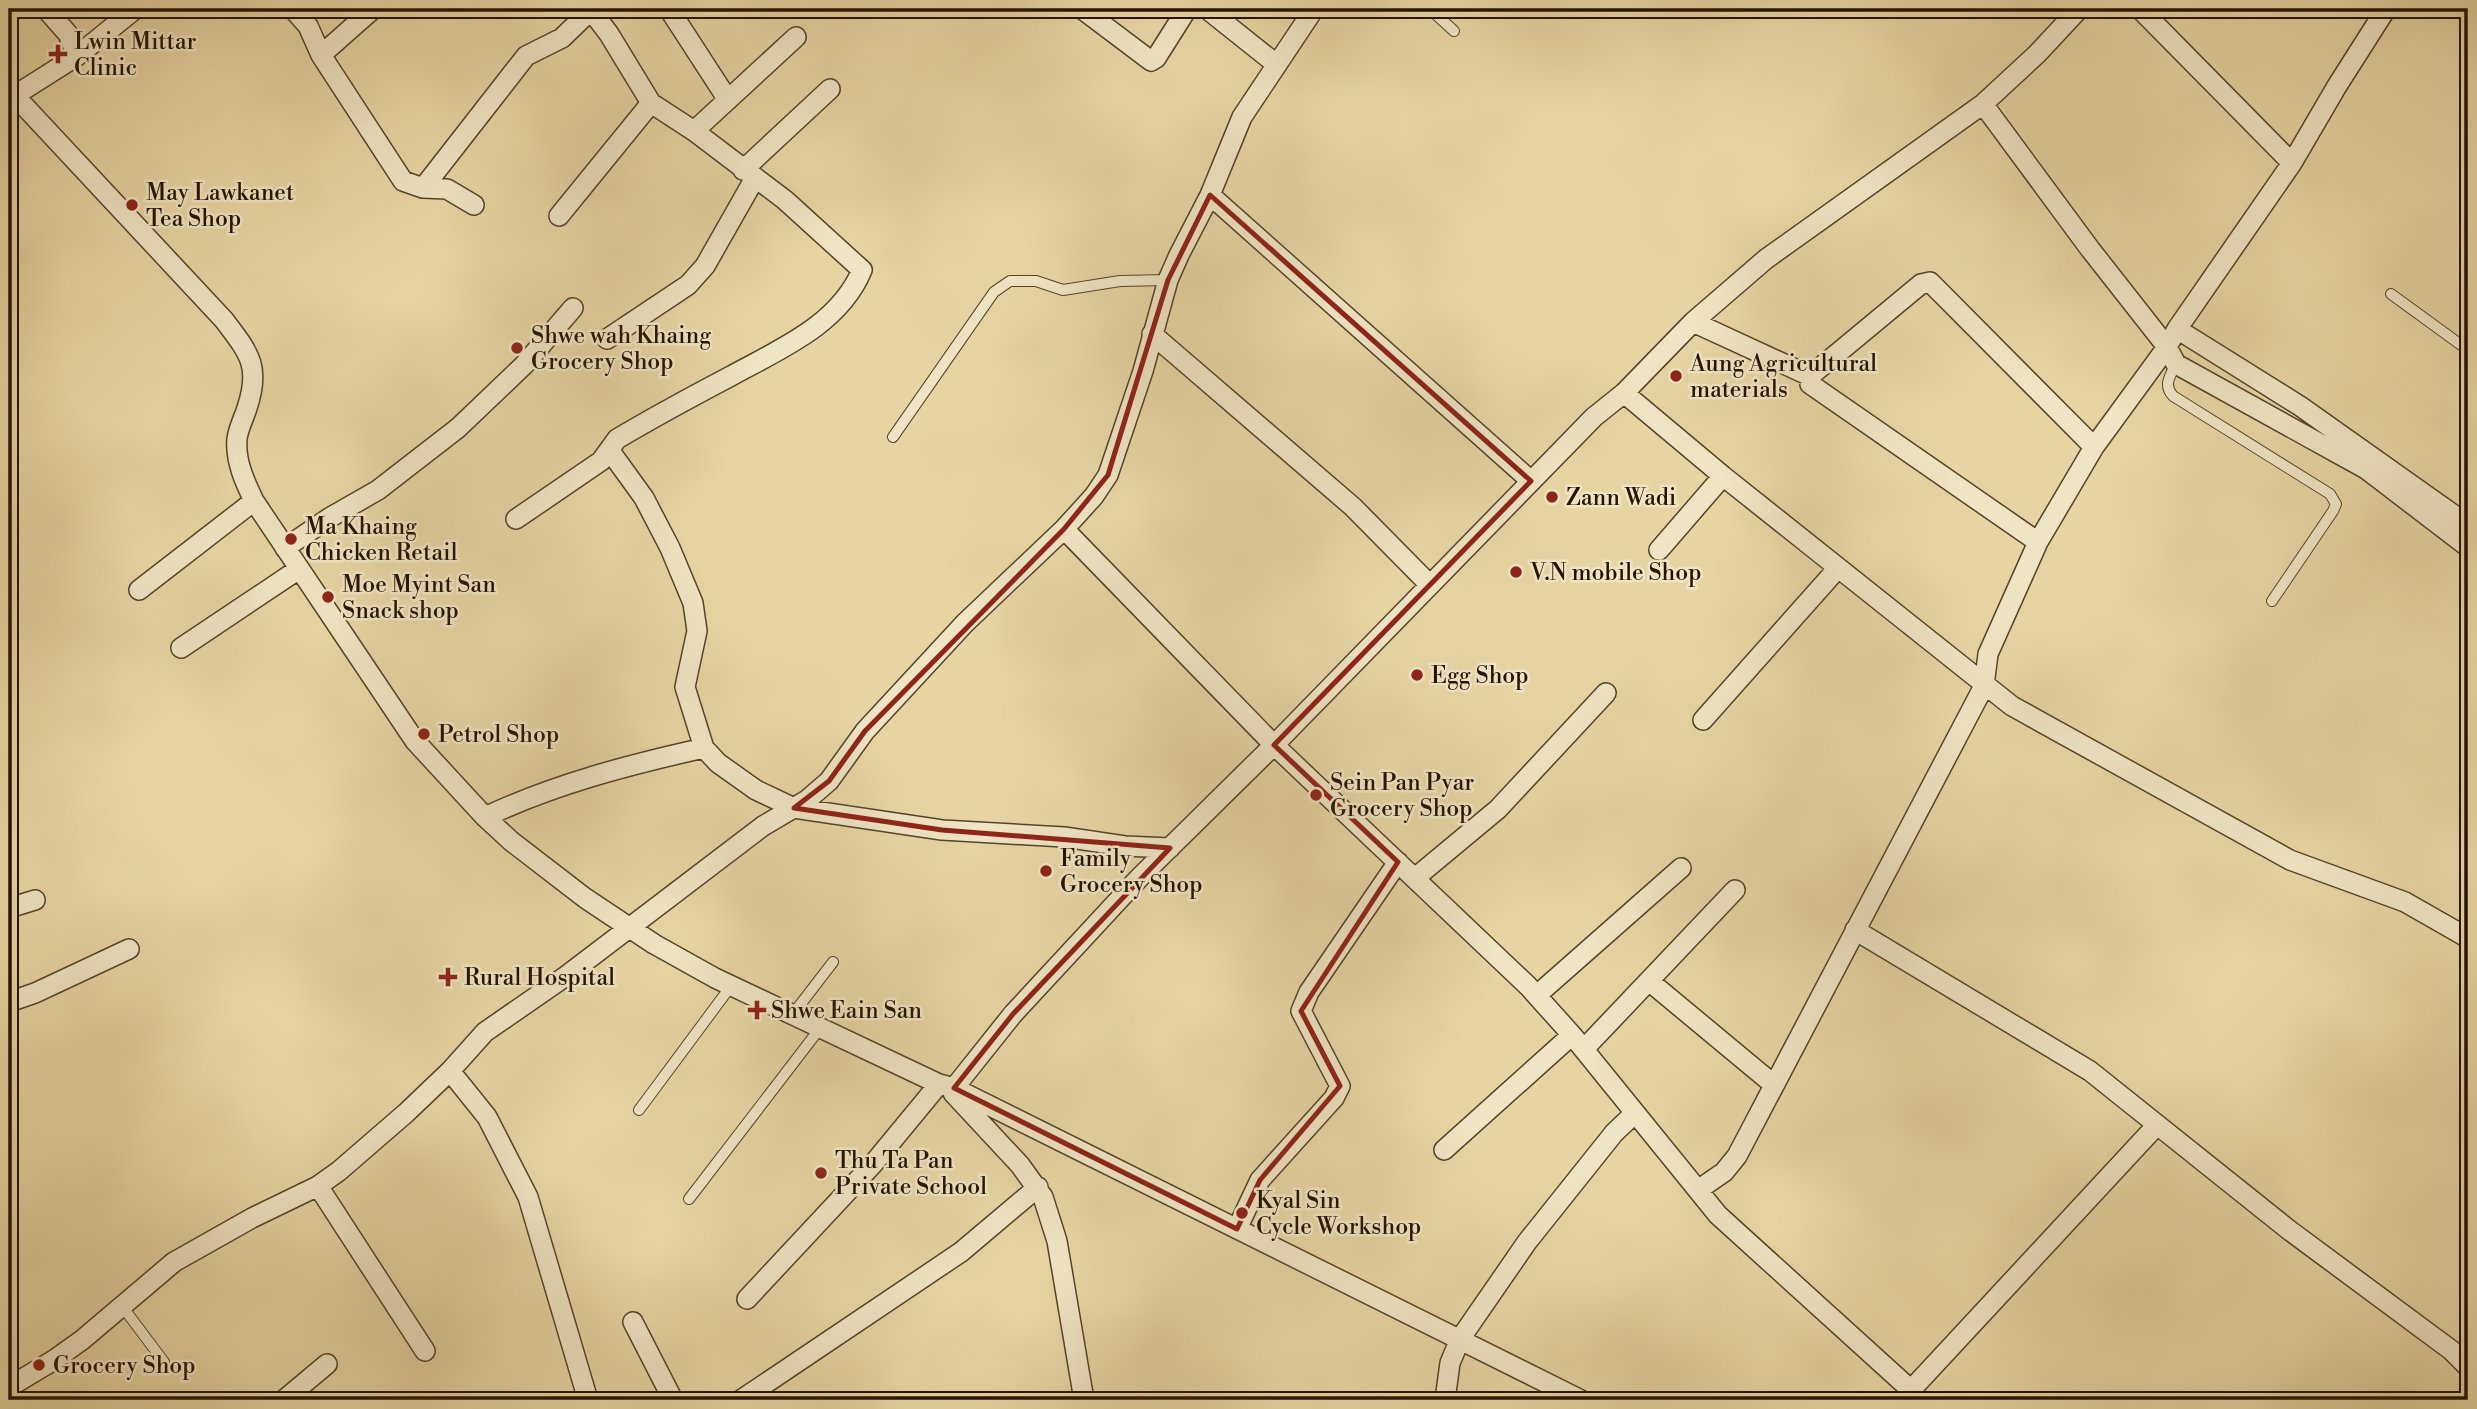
<svg xmlns="http://www.w3.org/2000/svg" width="2477" height="1409" font-family="'Libre Bodoni',serif">
<style>
.lines{fill:none;stroke-linecap:round;stroke-linejoin:round}
.service-casing{stroke:#554429;stroke-width:12}
.minor-casing{stroke:#554429;stroke-width:22}
.service{stroke:#efe4c3;stroke-width:10}
.minor{stroke:#efe4c3;stroke-width:19}
.marked{fill:none;stroke:#8f2418;stroke-width:5;stroke-linejoin:round}
.poi-dot{fill:#8f2418;stroke:#efe4c3;stroke-width:2.5}
.labels{text-anchor:middle;stroke-width:5;stroke-linejoin:round;paint-order:stroke}
.poi-label{font-size:23px;fill:#251300;stroke:#efe4c3;text-anchor:start}
</style>
<rect width="100%" height="100%" fill="#e6d5a3"/>
<filter id="stains"><feTurbulence type="fractalNoise" baseFrequency=".00286" numOctaves="4"/><feColorMatrix values="0 0 0 0 .2 0 0 0 0 .09 0 0 0 0 .02 0 0 0 .5 -.17"/></filter>
<radialGradient id="worn" r=".72"><stop offset=".6" stop-color="#630" stop-opacity="0"/><stop offset="1" stop-color="#630" stop-opacity=".3"/></radialGradient>
<g class="lines">
<g class="service-casing">
<path id="service" d="M1430,9L1454,31
M2391,294L2468,350
M2176,364C2170,376 2163,385 2173,396L2330,494L2336,504L2333,511L2272,601
M893,437L994,292L1010,281H1036L1063,290L1120,281L1168,280
M793,1014L833,962
M639,1110L731,986
M689,1199L821,1027
M122,1306L164,1362"/>
</g>
<g class="minor-casing">
<path id="minor" d="M46,9L68,34L77,56
M293,9L308,26L321,55L403,181L423,188L447,189L474,205
M669,9L728,100
M1082,9L1151,61L1156,58L1187,9
M1207,9L1276,64
M2140,9L2292,163
M321,55L373,9
M15,96L224,320C249,353 261,366 247,408C244,418 238,429 237,439C235,461 245,482 254,501L415,741L485,817L511,841L585,898L654,944L715,978L939,1084L954,1088L1581,1400
M9,99L77,56L135,9
M1983,104L2090,249L2167,347L2176,364L2366,469L2468,547
M694,131L796,37
M743,170L830,89
M423,188L526,56L562,38L592,9
M1210,195L1531,481
M559,216L651,103
M1693,322L1810,376
M2177,329L2300,406L2468,525
M1152,334L1353,507L1430,585
M607,339L688,285L705,266L755,178
M1624,393L1723,476L2012,706L2290,860L2405,902L2468,938
M610,451L644,498L670,548L693,603L697,631L685,687L704,748L718,763L756,790L794,808L942,830L1064,837L1125,846L1170,848
M516,519L601,461L617,439C654,417 693,396 731,376C780,349 839,325 862,270L785,200L694,131L651,103L609,34L590,9
M1064,529L1274,745L1528,986L1572,1035L1718,1215L1911,1390L1918,1400
M2038,542L1810,384V376L1921,284L1930,282L2094,447
M285,548L329,518L378,490L458,428L524,365L573,308
M1659,550L1723,476
M139,590L254,501
M181,648L299,569
M1703,720L1838,568
M485,817C555,784 628,765 704,748
M1415,878L1498,809L1606,693
M9,908L35,900
M1855,930L2090,1071L2289,1230L2451,1350L2468,1367
M1649,981L1773,1084
M1537,995L1681,868
M9,1002L35,993L129,949
M1584,1049L1735,890
M450,1071L487,1117L528,1197L588,1400
M954,1088L1013,1014L1140,877L1276,743L1594,417L1624,393L1693,322L1766,259L1983,104L2037,54L2079,9
M953,1093L1020,1165L1043,1197L1057,1241L1084,1400
M1444,1150L1572,1035
M318,1186L425,1351
M1698,1190L1724,1172L1737,1156L1984,686L1988,654L2038,542L2094,447L2167,347L2177,329L2292,163L2337,86L2386,9
M1237,1229L1260,1180L1334,1098L1340,1086L1301,1011L1309,992L1398,862
M747,1299L873,1164L939,1084
M633,1322L673,1400
M9,1387L54,1360L82,1340L174,1262L252,1218L318,1186L339,1171L406,1113L450,1071L485,1032L566,976L763,826L807,800L829,781L865,731L965,623L1064,529L1094,496L1108,475L1143,371L1168,280L1179,255L1210,195L1242,117L1314,9
M284,1400L327,1364
M741,1400L961,1252L1038,1187
M1445,1400L1450,1363L1460,1339L1527,1242L1614,1133L1634,1114
M1909,1400L1911,1390L2156,1126"/>
</g>
<use href="#service" class="service"/>
<use href="#minor" class="minor"/>
</g>
<path class="marked" d="M1210,195L1531,481L1274,745L1398,862L1301,1011L1340,1086L1260,1180L1237,1229L954,1088L1013,1014L1170,848L942,830L794,808L829,781L865,731L1064,529L1108,475L1168,280Z"/>
<g class="poi-dot">
<path d="M54.5 43.5h7v7h7v7h-7v7h-7v-7h-7v-7h7z"/>
<circle cx="132" cy="205" r="7"/>
<circle cx="517" cy="348" r="7"/>
<circle cx="1676" cy="376" r="7"/>
<circle cx="1552" cy="497" r="7"/>
<circle cx="291" cy="539" r="7"/>
<circle cx="1516" cy="572" r="7"/>
<circle cx="328" cy="597" r="7"/>
<circle cx="1417" cy="675" r="7"/>
<circle cx="424" cy="734" r="7"/>
<circle cx="1316" cy="795" r="7"/>
<circle cx="1046" cy="871" r="7"/>
<path d="M444.5 966.5h7v7h7v7h-7v7h-7v-7h-7v-7h7z"/>
<path d="M753.5 999.5h7v7h7v7h-7v7h-7v-7h-7v-7h7z"/>
<circle cx="821" cy="1173" r="7"/>
<circle cx="1242" cy="1213" r="7"/>
<circle cx="39" cy="1365" r="7"/>
</g>
<g class="labels">
<g class="poi-label">
<text x="74" y="49">Lwin Mittar<tspan x="74" dy="26">Clinic</tspan></text>
<text x="146" y="200">May Lawkanet<tspan x="146" dy="26">Tea Shop</tspan></text>
<text x="531" y="343">Shwe wah Khaing<tspan x="531" dy="26">Grocery Shop</tspan></text>
<text x="1690" y="371">Aung Agricultural<tspan x="1690" dy="26">materials</tspan></text>
<text x="1566" y="505">Zann Wadi</text>
<text x="305" y="534">Ma Khaing<tspan x="305" dy="26">Chicken Retail</tspan></text>
<text x="1530" y="580">V.N mobile Shop</text>
<text x="342" y="592">Moe Myint San<tspan x="342" dy="26">Snack shop</tspan></text>
<text x="1431" y="683">Egg Shop</text>
<text x="438" y="742">Petrol Shop</text>
<text x="1330" y="790">Sein Pan Pyar<tspan x="1330" dy="26">Grocery Shop</tspan></text>
<text x="1060" y="866">Family<tspan x="1060" dy="26">Grocery Shop</tspan></text>
<text x="464" y="985">Rural Hospital</text>
<text x="771" y="1018">Shwe Eain San</text>
<text x="835" y="1168">Thu Ta Pan<tspan x="835" dy="26">Private School</tspan></text>
<text x="1256" y="1208">Kyal Sin<tspan x="1256" dy="26">Cycle Workshop</tspan></text>
<text x="53" y="1373">Grocery Shop</text>
</g>
</g>
<rect width="2477" height="1409" fill="none" stroke="#e6d5a3" stroke-width="35"/>
<rect x="10" y="10" width="2456" height="1388" fill="none" stroke="#251300" stroke-width="3.5"/>
<rect x="18" y="18" width="2442" height="1374" fill="none" stroke="#251300" stroke-width="2"/>
<rect width="100%" height="100%" filter="url(#stains)"/>
<rect width="100%" height="100%" fill="url(#worn)"/>
</svg>
